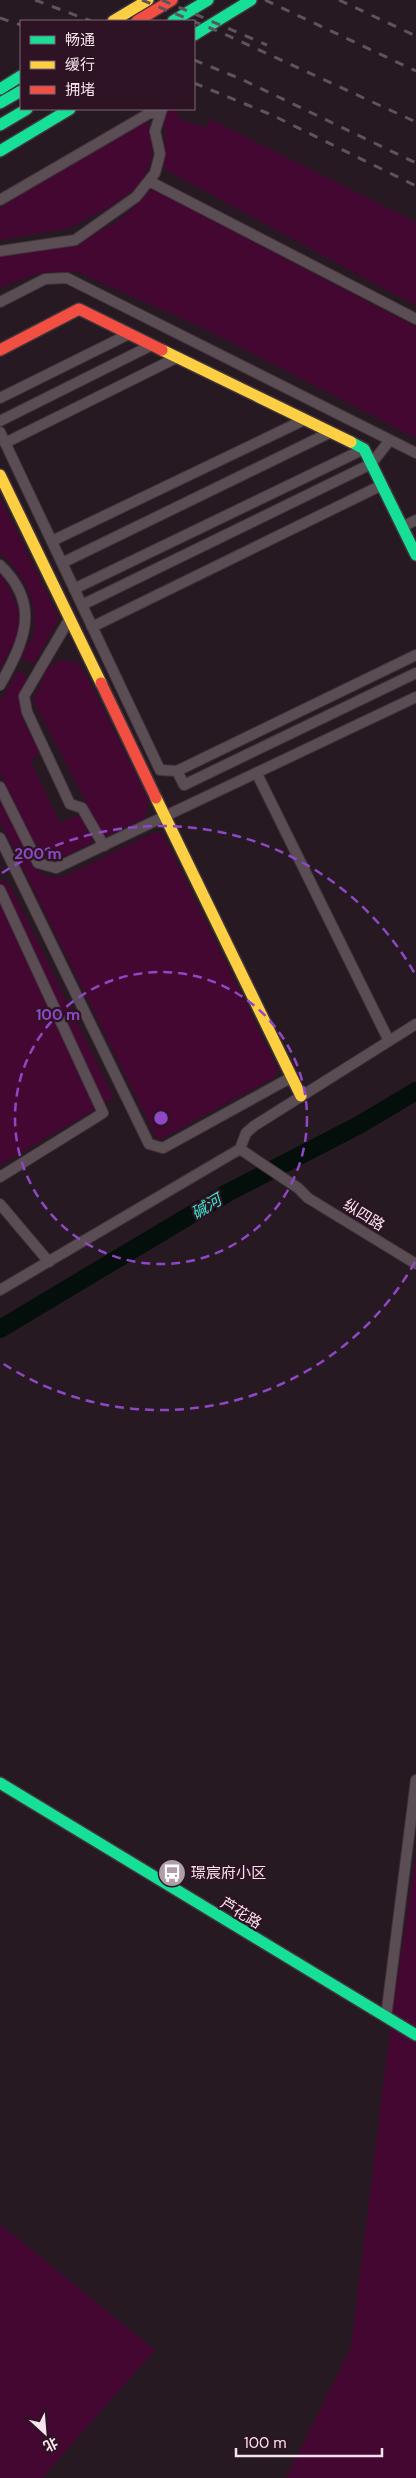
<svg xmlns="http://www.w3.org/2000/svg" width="416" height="2478" font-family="'DM Sans','Noto Sans SC',sans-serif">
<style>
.green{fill:#440731}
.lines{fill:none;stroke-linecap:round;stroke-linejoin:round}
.river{stroke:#040e0b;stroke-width:18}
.street-casing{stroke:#41353c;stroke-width:12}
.fast-casing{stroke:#41353c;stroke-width:14}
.slow-casing{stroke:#41353c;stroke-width:14}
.jam-casing{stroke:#41353c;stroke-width:14}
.street{stroke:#5a4e54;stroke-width:10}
.fast{stroke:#16e098;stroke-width:11}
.slow{stroke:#ffcf43;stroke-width:11}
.jam{stroke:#f24e42;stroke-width:11}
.rail{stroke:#5f545b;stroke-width:3;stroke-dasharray:9 9;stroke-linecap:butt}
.ring{fill:none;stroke:#8e48c6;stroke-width:2.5;stroke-dasharray:9 6}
.labels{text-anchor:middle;stroke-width:4.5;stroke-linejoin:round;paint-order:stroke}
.street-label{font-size:15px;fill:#f8e4ee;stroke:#2d1323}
.poi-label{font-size:15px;fill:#f8e4ee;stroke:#2d1323;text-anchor:start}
.water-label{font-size:16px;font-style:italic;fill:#35e7c9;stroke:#2d1323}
.centre{fill:#8e48c6;stroke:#2d1323;stroke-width:2.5}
.ring-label{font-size:15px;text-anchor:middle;font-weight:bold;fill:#8e48c6;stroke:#2d1323;stroke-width:4.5;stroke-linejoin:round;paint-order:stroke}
</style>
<rect width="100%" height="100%" fill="#271922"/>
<path class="green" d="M170,109H177L179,119L206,128L210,119L416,222V306L164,169L165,134L163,120Z
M143,122L151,128L152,158L141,184L113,205L70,228L0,240V208Z
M152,189L416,327V438L203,328L77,272C45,269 29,276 0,288V254L79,243L121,219Z
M0,497L59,618L34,664L20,658C24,650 33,640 34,631C38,600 22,572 0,553Z
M0,574C4,579 7,585 10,591C28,623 17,639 0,668Z
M62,660L77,662L85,673L149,800L145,818L104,837L33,700L48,667Z
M18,671L27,676C15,710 21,721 40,750L31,762L60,823L79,815L94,842L59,859L49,860L38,852L0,772V701Z
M0,799L34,868L46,876L63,877L155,832L163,834L278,1069L276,1076L161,1139L156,1137L0,822Z
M0,880L9,883L114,1098L0,1165Z
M416,1854V2478H286L351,2347L392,2015Z
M0,2224L155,2350L42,2478H0Z"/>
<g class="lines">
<path class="river" d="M0,1329L229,1192L359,1125L416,1091"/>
<g class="street-casing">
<path id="street" d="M149,181L416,319
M0,200L148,114L161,109
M0,251L75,240L136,197L155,173L160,154L155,131L162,109
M0,302L45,279L67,278L416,453
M0,398L129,334
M0,421L152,345
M0,432L160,770L177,771L416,655
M5,443L178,357
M402,527L416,520
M52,541L304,420
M62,563L331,432
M0,565C42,605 24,642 0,685
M74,589L364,449
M82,605L371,464L390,440
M70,618L24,696L27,712L70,804L82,808L104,846
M92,627L382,485
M177,771L184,785L416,673
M257,774L389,1041
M0,787L38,863L56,868L416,697
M0,838L149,1144L163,1148L292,1077
M0,890L103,1113L0,1177
M240,1149L298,1188L308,1198L416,1264
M0,1204L49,1262
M0,1290L240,1149L246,1133L254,1126L416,1024
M386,2017L416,1780"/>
</g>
<g class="fast-casing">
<path id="fast" d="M173,21L208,0
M194,35L251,0
M0,89L21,76
M0,103L21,91
M0,125L27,109
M0,151L70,109
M351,442L364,449L416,555
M0,1783L416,2035"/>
</g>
<g class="slow-casing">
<path id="slow" d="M113,21L148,0
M162,350L351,442
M0,475L101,683
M156,798L301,1096"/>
</g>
<g class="jam-casing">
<path id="jam" d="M137,21L172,0
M0,350L79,309L162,350
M101,683L156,798"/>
</g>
<use href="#street" class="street"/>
<use href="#fast" class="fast"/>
<use href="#slow" class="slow"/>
<use href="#jam" class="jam"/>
<path class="rail" d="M35,0L91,21
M142,0L222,33L416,122
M162,0L267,45
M265,0L416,71
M339,0L416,36
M0,18L21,25
M194,60L241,79L416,163
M194,83L272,115L416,186"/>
</g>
<g class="ring">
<circle cx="161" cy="1118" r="146"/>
<path d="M415 1262A292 292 0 0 1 2 1363M2 873A292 292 0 0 1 415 974"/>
</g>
<defs>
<g id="bus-disc" transform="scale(1.4375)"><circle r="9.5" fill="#af9da7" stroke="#2d1323"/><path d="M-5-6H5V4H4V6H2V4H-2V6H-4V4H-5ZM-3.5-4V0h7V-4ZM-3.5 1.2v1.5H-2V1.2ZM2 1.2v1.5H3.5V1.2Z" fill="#fff"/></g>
</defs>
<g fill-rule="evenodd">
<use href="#bus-disc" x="172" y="1873"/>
</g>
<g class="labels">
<g class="street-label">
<text transform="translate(364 1215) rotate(32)" y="5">纵四路</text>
<text transform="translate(241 1913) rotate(31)" y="5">芦花路</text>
</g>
<g class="poi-label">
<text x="191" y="1878">璟宸府小区</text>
</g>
<g class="water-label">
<text transform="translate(206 1206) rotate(-31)" y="6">碱河</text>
</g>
</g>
<circle cx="161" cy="1118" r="8" class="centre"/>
<g class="ring-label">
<text x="38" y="859">200 m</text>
<text x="58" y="1020">100 m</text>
</g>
<rect x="20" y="20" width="175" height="90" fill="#2d1323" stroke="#7e6774"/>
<rect x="30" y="36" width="25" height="8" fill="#16e098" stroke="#7e6774"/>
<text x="65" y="45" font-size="15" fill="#f8e4ee">畅通</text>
<rect x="30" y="61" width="25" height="8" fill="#ffcf43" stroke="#7e6774"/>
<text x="65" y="70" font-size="15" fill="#f8e4ee">缓行</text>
<rect x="30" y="86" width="25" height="8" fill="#f24e42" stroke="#7e6774"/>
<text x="65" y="95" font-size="15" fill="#f8e4ee">拥堵</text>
<g transform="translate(45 2433) rotate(154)" stroke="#2d1323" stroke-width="4" paint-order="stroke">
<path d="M0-4L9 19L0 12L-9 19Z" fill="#f8e4ee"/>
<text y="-8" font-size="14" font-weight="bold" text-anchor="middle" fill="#f8e4ee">北</text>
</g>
<path d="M236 2448v8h146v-8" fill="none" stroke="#f8e4ee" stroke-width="2.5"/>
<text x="244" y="2448" font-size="15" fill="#f8e4ee" stroke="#2d1323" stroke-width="4" paint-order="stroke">100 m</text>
</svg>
